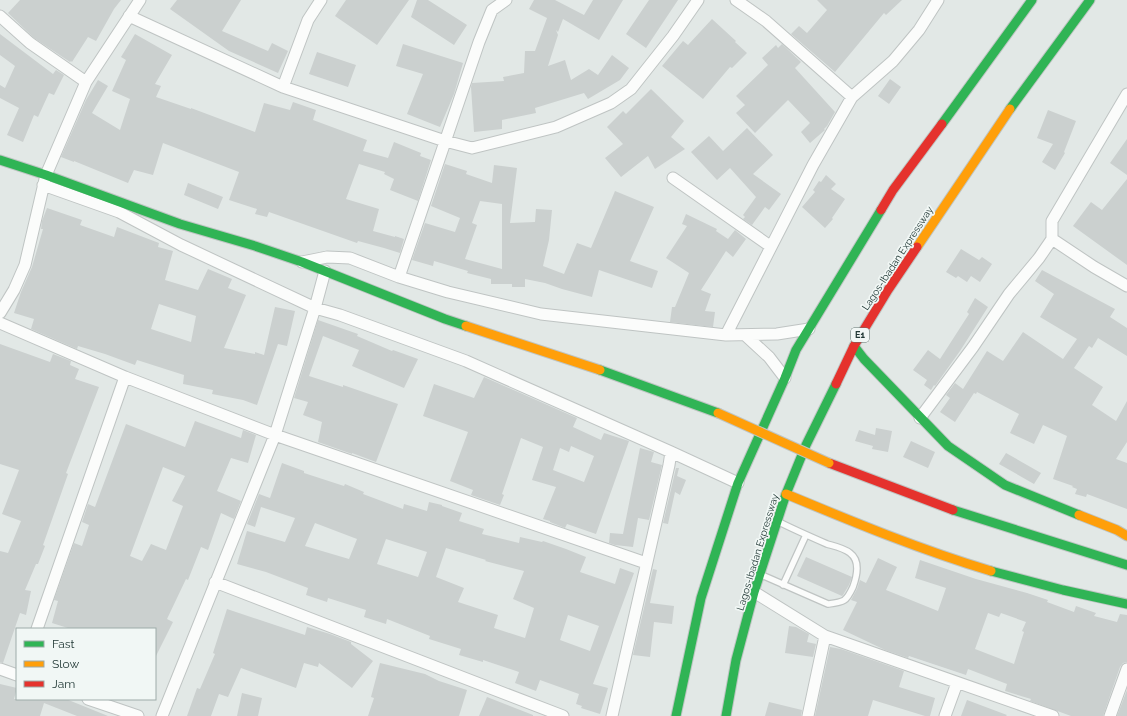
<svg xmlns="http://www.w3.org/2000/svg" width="1127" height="716" font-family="Raleway,sans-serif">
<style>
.building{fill:#cbd0cf;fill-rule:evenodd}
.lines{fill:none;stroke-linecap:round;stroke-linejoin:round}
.lane-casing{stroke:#bfc4c3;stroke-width:8}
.street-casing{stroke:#bfc4c3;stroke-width:13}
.fast-casing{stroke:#bfc5c3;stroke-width:11}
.slow-casing{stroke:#bfc5c3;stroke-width:11}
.jam-casing{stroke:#bfc5c3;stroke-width:11}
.lane{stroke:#fbfcfb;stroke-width:5.5}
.street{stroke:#fbfcfb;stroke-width:11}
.fast{stroke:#30b455;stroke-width:9}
.slow{stroke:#ff9f0a;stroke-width:9}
.jam{stroke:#e5322d;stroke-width:9}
.slow-bridge-casing{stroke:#bfc5c3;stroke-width:11;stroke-linecap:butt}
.slow-bridge{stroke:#ff9f0a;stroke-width:9}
.labels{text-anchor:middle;stroke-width:3.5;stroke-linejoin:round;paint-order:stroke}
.shield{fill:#f1f7f5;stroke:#60726f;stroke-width:1}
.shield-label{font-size:9px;font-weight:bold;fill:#223936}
.street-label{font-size:10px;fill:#223936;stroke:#f1f7f5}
</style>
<rect width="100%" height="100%" fill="#e2e8e6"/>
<path class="building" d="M20,0H121L114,9L96,41L88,37L72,62L71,61L70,62L34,38L8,13Z
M177,0H241L222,31L268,51L272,43L288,51L278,73L229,51L170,9Z
M346,0H409L377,45L335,16Z
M417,0H428L467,25L454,45L411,17Z
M534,0H555L584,15L593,0H623L599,40L563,19L558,32L556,30L558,35L548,66L565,60L571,80L589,69L598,75L612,55L629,68L620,80L588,99L584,93L535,108L536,113L502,120V129L474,132L471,87L472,83L504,81L503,77L524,73L525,51H535L547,18L529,9Z
M649,0H678L646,48L626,34Z
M817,0H902L886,15L884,13L835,72L791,34L799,26L807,33L827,10Z
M712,19L736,41L735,42L747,53L732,68L730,67L703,99L662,66L683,41L688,45Z
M0,34L53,74L56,70L64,75L54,95L49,93L38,117L34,115L23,142L7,135L19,108L0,98V85L5,88L15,66L0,55Z
M135,34L172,55L155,84L161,86L156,97L191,109V108L255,132L264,103L290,110L293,102L316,110L313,120L367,140L363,151L388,158L394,142L421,153L420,156L431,160L418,201L390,190L394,179L384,174L385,172L359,164L346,199L379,209L373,231L395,237V236L404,239L400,253L384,248L358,241L357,243L269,212L267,217L255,214L257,209L229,200L239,172L163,143L153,175L134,170L128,183L74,161V162L61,157L86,100L98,80L108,86L92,113L120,130L130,99L112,91L126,60L121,57Z
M403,44L463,63L454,94L440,127L407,114L423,74L396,66Z
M782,44L801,62L795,68L835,112L827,126L824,129L825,130L810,143L801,132L810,123L788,100L755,133L736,113L745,105L736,96L768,65L762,58L776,45L778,48Z
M317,52L356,65L348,87L309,74Z
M890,79L901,87L889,104L878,96Z
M651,89L684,121L671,137L685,149L655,169L648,156L621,177L605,158L623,144L607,127L623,111L626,114Z
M1048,110L1076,121L1064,152L1065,153L1055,170L1042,162L1053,144L1037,138Z
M747,128L773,155L753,174L781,194L769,210L765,207L752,225L743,219L745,217L743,215L756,197L730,168L717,180L691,152L709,136L723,151Z
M1127,139V175L1110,163Z
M445,164L467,171L466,174L492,183L494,165L517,168L510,223L535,222L536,209L552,210L549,240L543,266L564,274L577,243L591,248L615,191L654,207L630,261L658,271L652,288L599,270L592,297L562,289L545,283L525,279V287H512V284H491V279L467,273L468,271L434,261L433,266L412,260L425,223L455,232L460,218L431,206ZM480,201L502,204V269L465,259L477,225L472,223Z
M826,175L836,184L831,189L845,199L832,218L833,219L825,228L802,207L815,192L813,190L819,181L821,182Z
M1127,179V265L1073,226L1091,202L1102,210Z
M188,183L223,197L218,209L184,195Z
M47,208L82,220L80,225L114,237L117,227L159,243L158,247L173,251L165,280L198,290L208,269L232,279L228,288L246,295L224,348L255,354V352L264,355L275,307L295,311L287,346L278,344L257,405L243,400L212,394L213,390L183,384L184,375L137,360L135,365L105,354L78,346L77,349L31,329L34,319L14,313L21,292L32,267L43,229H41L42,221ZM159,304L196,316L191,342L151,329Z
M686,214L717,229L716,231L728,239L735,230L746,239L733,257L726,251L701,290L711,294L705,311L715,312L713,327L670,322L672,307H675L689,273L666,258L687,226L682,224Z
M961,249L979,260L982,257L992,264L980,282L971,276L967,282L958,276L956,278L946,272Z
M1042,270L1115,309L1110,317L1127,328V356L1098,338L1092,348L1089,346L1074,368L1103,387L1092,405L1116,421L1127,401V442L1116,459L1127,463V509L1087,494L1086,497L1075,494L1077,489L1072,487L1073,486L1053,479L1067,436L1043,425L1034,444L1010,433L1019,414L977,392L976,394L974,393L955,422L940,412L950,398L946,395L955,383L963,389L987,351L1003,361L1023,332L1063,359L1077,339L1040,317L1054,294L1035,281Z
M975,298L988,307L960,351L935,386L934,385L931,390L924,385L927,380L913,370L928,350L940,359L969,314L967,312Z
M318,320L358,334L357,336L392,351L393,350L418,359L404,388L352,366L359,350L323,336L309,376L343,387V385L398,404L376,462L352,453V454L318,442L322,422L303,415L308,402L294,398Z
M0,344L50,362L53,354L71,361L70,365L79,369L75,379L99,387L66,473L68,474L43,545L45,546L38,564H36L25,590L31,591L26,615L20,613L3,663L0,662V551L8,553L21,521L2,514L19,470L0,464Z
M484,377L577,418L573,427L601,440L604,433L629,441L596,534L567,524L565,528L550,522V521L543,519L556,487L532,480L543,447L521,438L502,494L504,495L500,505L471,495L473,490L450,481L468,432L423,416L434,384L474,398ZM571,446L594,456L584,482L553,470L560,448L569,452Z
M195,421L241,438L243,430L256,435L248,463L231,458L217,491L241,501L234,519L221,513L208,550L201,547L188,580L186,579L167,619L173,622L155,658V629H71L52,623L58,601L54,600L74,543L82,546L89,525L82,522L88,504L95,507L126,424L185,447ZM163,467L185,476L172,501L183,506L166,550L151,544L142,561L130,556Z
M876,428L892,431L888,452L872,449L873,446L855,441L859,430L875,435Z
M911,441L935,452L928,468L903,457Z
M640,448L654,452L651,462L662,465L649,520L638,518L633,547L615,545L609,543L610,533L623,534Z
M1006,453L1041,473L1034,484L999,464Z
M282,463L304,471V473L344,486L345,484L364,492L363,494L403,509L404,504L427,511L429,502L442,505V506L462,513L459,521L484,529L482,534L519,543L520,537L542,542L543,541L566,549L586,557L580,572L615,584L620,568L634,573L593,684L608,688L600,714L581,708L582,706L576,704L579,694L540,680L536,691L515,683L519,672L483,660V662L459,655L461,649L429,639L430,636L387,619L386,624L364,617L366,610L328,598L327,602L306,595L308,588L266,572L237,564L247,531L285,542L295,518L261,507L255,527L247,524L259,494L270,498ZM315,523L357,539L349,559L305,546ZM386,539L427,552L418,577L377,564ZM446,548L486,560L485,561L524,571L513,599L534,608L525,638L494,628L498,615L458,602L464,588L436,577ZM568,615L599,626L590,651L560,640Z
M676,468H679L677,476L686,480L680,495L675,492L668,524L663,523Z
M806,557L852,577L849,585L843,595L842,596L797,576Z
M878,558L897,567L886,590L938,611L946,588L915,578L920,560L976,579L1027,593L1048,600L1047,602L1074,612L1076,606L1096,613L1094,616L1117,622L1120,614L1127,615V662L1123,663L1120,667L1103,716H1071L1030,701L1031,699L1005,691L1007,684L968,669L966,675L909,656L908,658L885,650L843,630L857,602L851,600L857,589L860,580L866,583ZM988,613L999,617L1001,613L1026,622L1022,631L1024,632L1014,664L975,649Z
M653,569L657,570L650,603L674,606L672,624L654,622L650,657L633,655Z
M227,609L305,635L307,627L330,634L351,642V644L373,661L352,688L319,663L318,667L304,663L296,688L241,668L228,697L219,694L211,716H187L197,688L200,689L215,654L213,653Z
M789,626L796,627L809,634L807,642L816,644L813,657L785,653Z
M830,647L841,649L904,671L899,687L935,698L930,716H925L873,700L868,716H815Z
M380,663L425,674L439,681L467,690L459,716H368L374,698L371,697Z
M0,684L17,688L14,699H66L108,716H77L44,703L40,716H0Z
M1127,690V716H1117Z
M242,693L262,698L258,716H237Z
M487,697L533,715V716H479Z
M967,700L1007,715L1006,716H961Z
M769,702L802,710L801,716H765Z"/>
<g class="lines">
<g class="lane-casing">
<path id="lane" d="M764,576L828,604C844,602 846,602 853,587C857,576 861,561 850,553C844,548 834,546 827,544C811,537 795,530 779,522
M783,585L806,535"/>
</g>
<g class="street-casing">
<path id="street" d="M736,0L766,21L852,97
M0,16L30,43L86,82L46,175L25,265L14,290L0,313
M129,16L283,87L445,141L472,148L556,127L611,103L631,89L673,36L698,0
M86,82L140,0
M283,87L308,20L321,0
M673,178L770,246
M43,185L119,212L181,245L315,308L340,315L466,361L671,452L738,483
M1052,239L1094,267L1127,286
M302,262L327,257L350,258L399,277L448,292L541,314L726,335L777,334L809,329
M399,277L479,42L492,10L506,0
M0,323L125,377L275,435L646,563
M726,335L813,165L852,97L893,61L919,30L938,0
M745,335L769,357L785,378
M920,418L973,347L1009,294L1039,258L1052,239V221L1127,94
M215,582L563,716
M754,592L825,636L1053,716
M37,629L125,377
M0,669L17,675
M88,699L138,716
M162,716L275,435L315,308L325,271
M612,716L669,465L671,452
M808,716L825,636
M945,716L957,683
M1110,716L1127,669"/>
</g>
<g class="fast-casing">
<path id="fast" d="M1010,109L1090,0
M942,124L1032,0
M0,160L46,175L180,224L255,246L302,262L445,319L466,326
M854,346L864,359L948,446L1005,485L1079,515
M600,370L718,413
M953,510L1127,565
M991,571L1063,590L1127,604
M676,716L701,598L738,483L785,378L796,350L881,210
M726,716L736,660L754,592L786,494L806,445L836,384"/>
</g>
<g class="slow-casing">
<path id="slow" d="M917,247L1010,109
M466,326L600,370
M786,494C853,522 921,550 991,571
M1079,515L1117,530L1127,536"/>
</g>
<g class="jam-casing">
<path id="jam" d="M881,210L893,190L942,124
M836,384L854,346L888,290L917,247
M829,463L953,510"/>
</g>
<use href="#lane" class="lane"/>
<use href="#street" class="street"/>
<use href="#fast" class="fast"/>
<use href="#slow" class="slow"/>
<use href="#jam" class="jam"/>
<g class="slow-bridge-casing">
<path id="slow-bridge" d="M718,413L829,463"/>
</g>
<use href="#slow-bridge" class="slow-bridge"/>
</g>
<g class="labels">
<rect class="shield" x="851" y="328" width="18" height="14" rx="3"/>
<g class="shield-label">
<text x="860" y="338">E1</text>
</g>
<g class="street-label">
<text transform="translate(897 258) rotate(-57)" y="4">Lagos-Ibadan Expressway</text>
<text transform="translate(757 552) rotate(-73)" y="4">Lagos-Ibadan Expressway</text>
</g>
</g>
<rect x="16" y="628" width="140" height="72" fill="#f1f7f5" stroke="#9eaba9"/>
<rect x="24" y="641" width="20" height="6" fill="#30b455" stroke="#9eaba9"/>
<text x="52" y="648" font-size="12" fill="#223936">Fast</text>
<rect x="24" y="661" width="20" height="6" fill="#ff9f0a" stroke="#9eaba9"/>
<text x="52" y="668" font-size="12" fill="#223936">Slow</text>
<rect x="24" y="681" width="20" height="6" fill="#e5322d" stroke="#9eaba9"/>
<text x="52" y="688" font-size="12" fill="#223936">Jam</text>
</svg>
